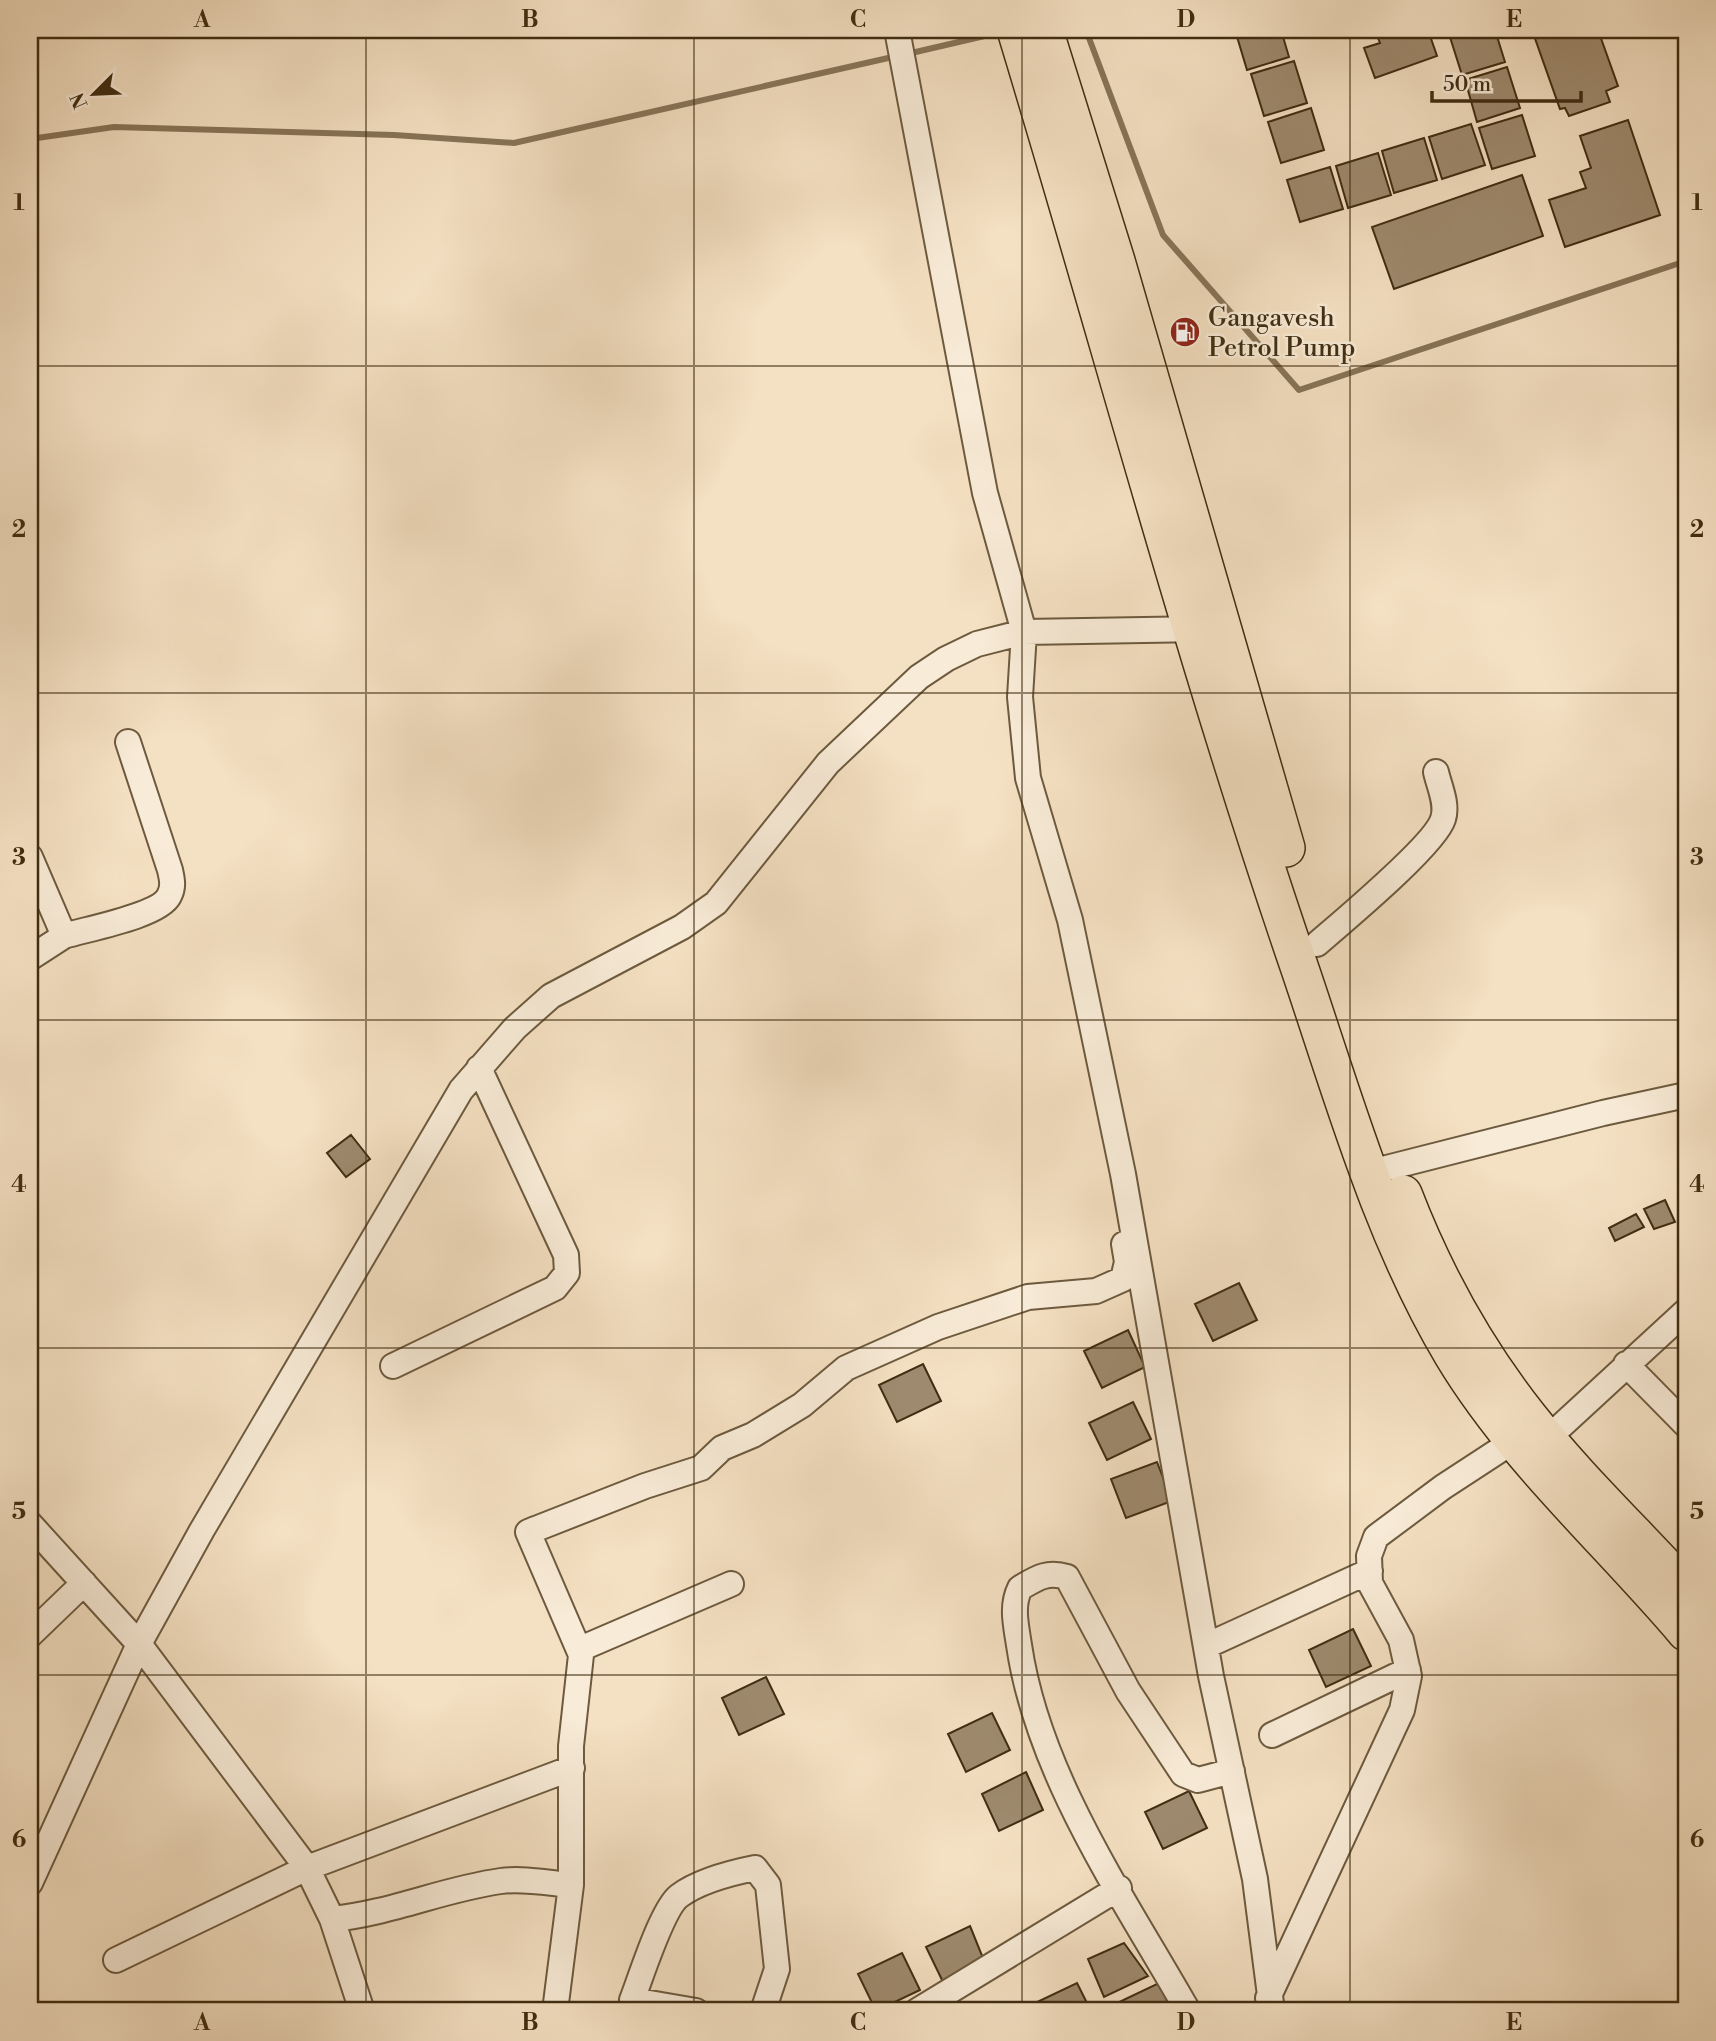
<svg xmlns="http://www.w3.org/2000/svg" width="1716" height="2041" font-family="'Libre Bodoni',serif">
<style>
.lines{fill:none;stroke-linecap:round;stroke-linejoin:round}
.stream{stroke:#877458;stroke-width:6}
.building{fill:#9e8a6e;stroke:#402d12;stroke-width:2}
.minor-casing{stroke:#6d5a3e;stroke-width:28}
.highway-casing{stroke:#402d12;stroke-width:40}
.minor{stroke:#f8ebd7;stroke-width:24}
.highway{stroke:#f4e0c2;stroke-width:37}
.grid{fill:none;stroke:#402d12;stroke-width:2;stroke-opacity:0.55}
.labels{text-anchor:middle;stroke-width:5;stroke-linejoin:round;paint-order:stroke}
.poi-label{font-size:26px;fill:#402d12;stroke:#f8ebd7;text-anchor:start}
.neatline{fill:none;stroke:#402d12;stroke-width:2.5}
.grid-label{font-size:23px;text-anchor:middle;font-weight:bold;fill:#402d12}
</style>
<rect width="100%" height="100%" fill="#f4e0c2"/>
<filter id="stains"><feTurbulence type="fractalNoise" baseFrequency=".00286" numOctaves="4"/><feColorMatrix values="0 0 0 0 .2 0 0 0 0 .09 0 0 0 0 .02 0 0 0 .5 -.17"/></filter>
<radialGradient id="worn" r=".72"><stop offset=".6" stop-color="#630" stop-opacity="0"/><stop offset="1" stop-color="#630" stop-opacity=".3"/></radialGradient>
<g class="lines">
<path class="stream" d="M1086,30L1163,235L1299,390L1686,261
M907,54L1006,31
M30,139L114,127L394,135L514,143L897,56"/>
</g>
<path class="building" d="M1235,30H1281L1289,57L1247,70Z
M1375,30H1428L1437,56L1375,78L1364,48L1380,43Z
M1461,30H1495L1505,62L1462,75L1449,34Z
M1532,30H1598L1618,86L1606,91L1610,102L1569,116L1565,108L1560,109Z
M1294,61L1307,103L1264,116L1251,74Z
M1507,67L1520,108L1477,122L1465,80Z
M1311,108L1324,150L1281,163L1268,122Z
M1522,115L1535,156L1492,169L1479,128Z
M1628,120L1660,215L1565,247L1549,200L1586,188L1580,172L1591,168L1580,136Z
M1471,124L1485,165L1442,179L1429,137Z
M1424,138L1437,180L1394,193L1382,151Z
M1378,153L1391,195L1348,208L1336,166Z
M1330,167L1343,209L1300,222L1287,180Z
M1522,175L1543,236L1394,289L1372,227Z
M351,1135L370,1159L346,1177L327,1153Z
M1665,1200L1675,1222L1654,1229L1644,1209Z
M1636,1214L1644,1227L1615,1241L1609,1228Z
M1239,1283L1257,1320L1213,1341L1195,1304Z
M1128,1330L1145,1367L1102,1388L1084,1351Z
M923,1364L941,1401L897,1422L879,1385Z
M1133,1402L1151,1439L1107,1460L1089,1423Z
M1157,1462L1172,1501L1126,1518L1111,1479Z
M1353,1629L1371,1666L1326,1687L1309,1650Z
M766,1677L784,1714L739,1735L722,1698Z
M992,1713L1010,1750L966,1772L948,1734Z
M1026,1772L1043,1810L999,1831L982,1794Z
M1189,1791L1207,1828L1163,1849L1145,1812Z
M970,1926L983,1958L944,1984L926,1947Z
M1124,1943L1148,1976L1104,1997L1088,1959Z
M902,1953L920,1990L876,2011L858,1974Z
M1077,1983L1091,2011H1037L1033,2004Z
M1159,1983L1172,2011H1118L1115,2004Z"/>
<g class="lines">
<g class="minor-casing">
<path id="minor" d="M897,30L985,493L1024,632L1020,697L1028,778L1070,920L1123,1174L1211,1676L1255,1879L1272,2011
M30,857L64,936C86,929 159,916 169,896C174,887 172,879 170,870L128,742
M1317,944C1341,923 1435,845 1443,819C1448,804 1439,786 1436,772
M30,958L64,936
M1371,1172L1603,1113L1686,1095
M1626,1364L1686,1425
M393,1366L555,1288L567,1273L566,1255L479,1068
M1548,1438L1686,1311
M30,1524L139,1644L307,1868L332,1919L362,2011
M535,1529L528,1532L645,1486L701,1468L722,1448L753,1435L802,1405L846,1368L938,1327L1028,1297L1096,1291L1123,1279L1127,1262L1124,1244
M528,1532L581,1655L571,1746V1885
M30,1635L84,1583
M1206,1646L1370,1571
M580,1649L731,1584
M1272,1735L1408,1670
M30,1883L139,1644L202,1530L461,1090L515,1028L551,996L682,927L716,903L828,763L919,677L946,659L977,644L1024,632L1204,629
M332,1919C392,1913 443,1889 501,1881C523,1878 549,1883 571,1885L555,2011
M116,1960L307,1868L572,1768
M1268,1998L1402,1710L1409,1676L1401,1640L1370,1583L1369,1556L1376,1537L1443,1487L1515,1440
M632,2000L696,2011
M632,2011V2000C641,1977 662,1909 679,1896C699,1881 730,1873 755,1868L768,1885L777,1969L763,2011
M917,2011L1119,1888
M1188,2011C1124,1898 1038,1776 1019,1645C1016,1625 1011,1606 1020,1588C1037,1578 1047,1571 1067,1577L1128,1691L1183,1774L1198,1780L1232,1771"/>
</g>
<g class="highway-casing">
<path id="highway" d="M1016,30C1111,343 1194,660 1300,969C1344,1099 1382,1236 1453,1355C1515,1458 1609,1541 1686,1632
M1044,30L1116,261L1286,848
M1403,1194C1433,1272 1476,1350 1528,1416C1576,1477 1634,1532 1686,1589"/>
</g>
<use href="#minor" class="minor"/>
<use href="#highway" class="highway"/>
</g>
<path class="grid" d="M366,30V2011M694,30V2011M1022,30V2011M1350,30V2011M30,366H1686M30,693H1686M30,1020H1686M30,1348H1686M30,1675H1686"/>
<defs>
<g id="fuel-disc" transform="scale(1.575)"><circle r="9.5" fill="#8f2418" stroke="#f8ebd7"/><path d="M-5.5-6h7V0h2V4h1.3V-2.5L3-4.5l.8-.8L6-3V5H2.5V1h-1V6h-7ZM-4.2-4.7v3.2H.2V-4.7Z" fill="#fff"/></g>
</defs>
<g fill-rule="evenodd">
<use href="#fuel-disc" x="1185" y="332"/>
</g>
<g class="labels">
<g class="poi-label">
<text x="1208" y="326">Gangavesh<tspan x="1208" dy="30">Petrol Pump</tspan></text>
</g>
</g>
<rect width="1716" height="2041" fill="none" stroke="#f4e0c2" stroke-width="77"/>
<g transform="translate(94 94) rotate(246)" stroke="#f8ebd7" stroke-width="5" paint-order="stroke">
<path d="M0-5L12 26L0 18L-12 26Z" fill="#402d12"/>
<text y="-10" font-size="19" font-weight="bold" text-anchor="middle" fill="#402d12">N</text>
</g>
<path d="M1432 91v10h149v-10" fill="none" stroke="#402d12" stroke-width="3.5"/>
<text x="1443" y="91" font-size="21" fill="#402d12" stroke="#f8ebd7" stroke-width="5" paint-order="stroke">50 m</text>
<rect x="38" y="38" width="1640" height="1964" class="neatline"/>
<g class="grid-label">
<text x="202" y="27">A</text>
<text x="530" y="27">B</text>
<text x="858" y="27">C</text>
<text x="1186" y="27">D</text>
<text x="1514" y="27">E</text>
<text x="19" y="210">1</text>
<text x="1697" y="210">1</text>
<text x="19" y="537">2</text>
<text x="1697" y="537">2</text>
<text x="19" y="865">3</text>
<text x="1697" y="865">3</text>
<text x="19" y="1192">4</text>
<text x="1697" y="1192">4</text>
<text x="19" y="1519">5</text>
<text x="1697" y="1519">5</text>
<text x="19" y="1847">6</text>
<text x="1697" y="1847">6</text>
<text x="202" y="2030">A</text>
<text x="530" y="2030">B</text>
<text x="858" y="2030">C</text>
<text x="1186" y="2030">D</text>
<text x="1514" y="2030">E</text>
</g>
<rect width="100%" height="100%" filter="url(#stains)"/>
<rect width="100%" height="100%" fill="url(#worn)"/>
</svg>
